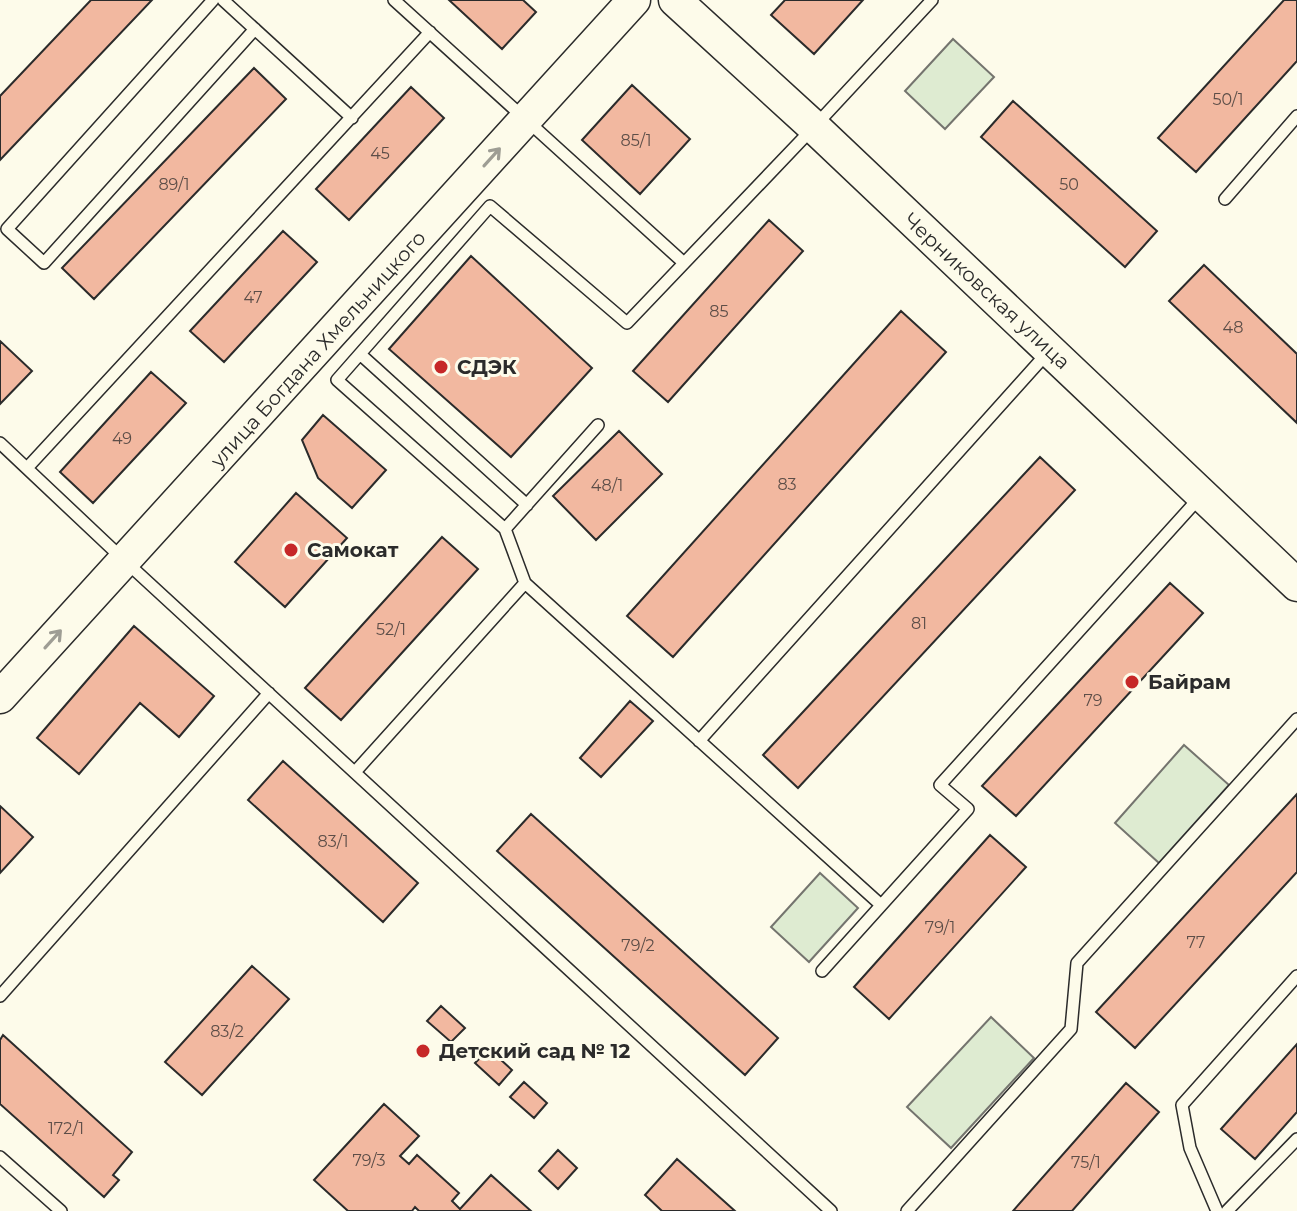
<svg xmlns="http://www.w3.org/2000/svg" width="1297" height="1211" font-family="Montserrat,sans-serif">
<style>
.green{fill:#deebd1;stroke:#74746e;stroke-width:2}
.building{fill:#f2b8a0;stroke:#2b2b2b;stroke-width:2}
.lines{fill:none;stroke-linecap:round;stroke-linejoin:round}
.lane-casing{stroke:#2b2b2b;stroke-width:14}
.secondary-casing{stroke:#2b2b2b;stroke-width:35}
.lane{stroke:#fdfbea;stroke-width:11}
.secondary{stroke:#fdfbea;stroke-width:32}
.oneway{stroke:#9e9d94}
.poi-dot{fill:#c62828;stroke:#fdfbea;stroke-width:3}
.labels{text-anchor:middle;stroke-width:6;stroke-linejoin:round;paint-order:stroke}
.number-label{font-size:16px;fill:#5d4e48}
.street-label{font-size:20px;fill:#2b2b2b;stroke:#fdfbea}
.poi-label{font-size:20px;font-weight:bold;fill:#2b2b2b;stroke:#fdfbea;text-anchor:start}
</style>
<rect width="100%" height="100%" fill="#fdfbea"/>
<path class="green" d="M953,39L994,77L945,129L905,91Z
M1184,745L1229,785L1159,863L1115,823Z
M820,873L858,908L809,962L771,927Z
M991,1017L1034,1058L951,1148L907,1107Z"/>
<path class="building" d="M91,0H152L0,160V96Z
M449,0H523L536,12L502,49Z
M785,0H863L814,54L771,15Z
M1284,0H1297V61L1196,172L1158,138Z
M254,68L286,99L94,299L62,268Z
M632,85L690,139L640,194L582,140Z
M411,87L444,118L349,220L316,189Z
M1013,101L1157,231L1125,267L981,137Z
M769,220L803,251L668,402L633,371Z
M283,231L317,262L224,362L190,331Z
M471,256L592,368L511,457L389,349Z
M1204,265L1297,354V423L1169,301Z
M901,311L946,352L673,657L627,616Z
M0,341L32,371L0,404Z
M151,372L186,403L93,503L60,472Z
M323,415L386,470L352,508L318,478L302,440Z
M619,431L662,474L596,540L553,496Z
M1040,457L1075,490L798,788L763,755Z
M296,493L347,538L285,607L235,562Z
M442,537L478,569L341,720L305,688Z
M1170,583L1203,613L1016,816L982,786Z
M134,626L214,696L179,737L140,703L79,774L37,738Z
M630,701L653,721L601,777L580,758Z
M283,761L418,883L383,922L248,800Z
M1297,794V872L1135,1048L1096,1012Z
M0,806L33,837L0,873Z
M531,814L778,1038L745,1075L497,851Z
M990,835L1026,867L889,1019L854,987Z
M252,966L289,999L202,1095L165,1062Z
M441,1006L465,1028L451,1042L427,1021Z
M3,1035L132,1152L113,1175L119,1180L104,1197L0,1104V1040Z
M1297,1044V1112L1255,1159L1221,1129Z
M489,1049L512,1070L499,1085L475,1063Z
M524,1082L547,1103L534,1118L510,1097Z
M1126,1083L1159,1112L1072,1211H1013Z
M384,1104L419,1136L400,1156L409,1164L417,1155L459,1193L452,1201L460,1209L491,1175L531,1211H419L415,1207L412,1211H348L314,1180Z
M558,1150L577,1168L558,1189L539,1171Z
M677,1159L735,1211H662L645,1195Z"/>
<g class="lines">
<g class="lane-casing">
<path id="lane" d="M213,0L7,229L44,263L255,29
M223,0L352,118
M394,0L684,263
M1225,199L1297,116
M360,354L527,505
M0,443L125,561L831,1211
M27,468L430,32
M505,529L598,425
M525,583L505,529L337,380L490,206L627,323L814,127L932,0
M699,741L1049,351
M355,772L525,583L881,905
M822,971L968,809L940,785L1200,497
M0,996L269,693
M0,1157L61,1211
M907,1211L1071,1029L1077,963L1297,719
M1217,1211L1190,1148L1182,1105L1297,976
M1227,1211L1297,1139"/>
</g>
<g class="secondary-casing">
<path id="secondary" d="M675,0L814,127L1297,585
M0,697L634,0"/>
</g>
<use href="#lane" class="lane"/>
<use href="#secondary" class="secondary"/>
</g>
<defs><path id="oneway-shaft" d="M-6 0H5M1.5-3L5.5 0L1.5 3" fill="none" stroke-width="1.6" stroke-linecap="round" stroke-linejoin="round" transform="scale(2)"/></defs>
<g class="oneway">
<use href="#oneway-shaft" transform="translate(492 157) rotate(-48)"/>
<use href="#oneway-shaft" transform="translate(53 639) rotate(-48)"/>
</g>
<g class="poi-dot">
<circle cx="441" cy="367" r="8"/>
<circle cx="291" cy="550" r="8"/>
<circle cx="1132" cy="682" r="8"/>
<circle cx="423" cy="1051" r="8"/>
</g>
<g class="labels">
<g class="number-label">
<text x="1228" y="105">50/1</text>
<text x="636" y="146">85/1</text>
<text x="380" y="159">45</text>
<text x="174" y="190">89/1</text>
<text x="1069" y="190">50</text>
<text x="253" y="303">47</text>
<text x="719" y="317">85</text>
<text x="1233" y="333">48</text>
<text x="122" y="444">49</text>
<text x="787" y="490">83</text>
<text x="607" y="491">48/1</text>
<text x="919" y="629">81</text>
<text x="391" y="635">52/1</text>
<text x="1093" y="706">79</text>
<text x="333" y="847">83/1</text>
<text x="940" y="933">79/1</text>
<text x="1196" y="948">77</text>
<text x="638" y="951">79/2</text>
<text x="227" y="1037">83/2</text>
<text x="66" y="1134">172/1</text>
<text x="369" y="1166">79/3</text>
<text x="1086" y="1168">75/1</text>
</g>
<g class="street-label">
<text transform="translate(987 291) rotate(43)" y="7">Черниковская улица</text>
<text transform="translate(318 349) rotate(-48)" y="7">улица Богдана Хмельницкого</text>
</g>
<g class="poi-label">
<text x="457" y="374">СДЭК</text>
<text x="307" y="557">Самокат</text>
<text x="1148" y="689">Байрам</text>
<text x="439" y="1058">Детский сад № 12</text>
</g>
</g>
</svg>
